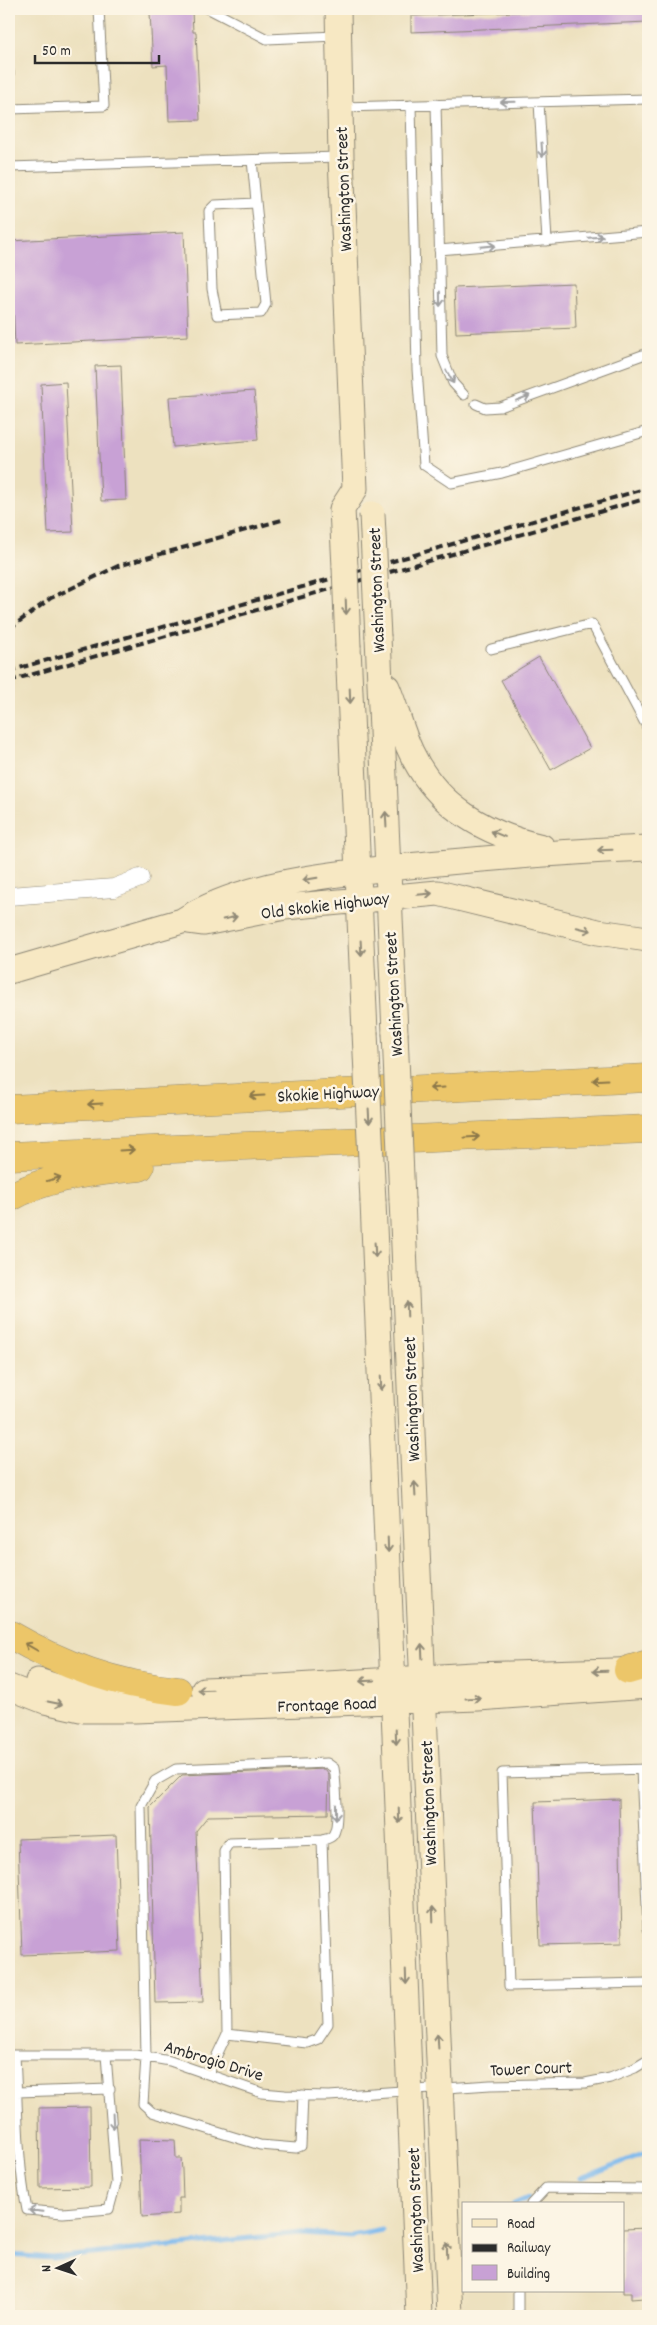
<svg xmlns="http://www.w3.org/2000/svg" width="657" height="2325" font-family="Dekko,sans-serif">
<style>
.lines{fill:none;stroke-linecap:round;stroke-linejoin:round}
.stream{stroke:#79b7ed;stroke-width:5}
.building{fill:#c8a1d5}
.lane-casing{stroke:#8c8675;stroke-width:11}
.street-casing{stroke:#8c8675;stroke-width:19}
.secondary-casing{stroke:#8c8675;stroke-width:27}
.highway-casing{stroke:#8c8675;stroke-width:29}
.lane{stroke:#fff;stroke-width:9}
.street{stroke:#fff;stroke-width:18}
.secondary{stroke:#f7e8c3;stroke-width:25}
.highway{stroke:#ecc669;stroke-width:28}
.rail{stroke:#2b2b2b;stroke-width:4;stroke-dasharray:8 4;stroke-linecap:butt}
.secondary-bridge-casing{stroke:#8c8675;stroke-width:27;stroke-linecap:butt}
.secondary-bridge{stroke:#f7e8c3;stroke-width:25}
.oneway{stroke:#a0a0a0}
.oneway2{stroke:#918a77}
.oneway3{stroke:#8c784a}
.labels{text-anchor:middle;stroke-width:5;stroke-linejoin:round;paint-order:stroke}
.street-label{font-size:18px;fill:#2b2b2b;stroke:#fcf5e5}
</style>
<rect width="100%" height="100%" fill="#fcf5e5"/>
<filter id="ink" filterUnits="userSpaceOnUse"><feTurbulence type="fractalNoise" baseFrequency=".02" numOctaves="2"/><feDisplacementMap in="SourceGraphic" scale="10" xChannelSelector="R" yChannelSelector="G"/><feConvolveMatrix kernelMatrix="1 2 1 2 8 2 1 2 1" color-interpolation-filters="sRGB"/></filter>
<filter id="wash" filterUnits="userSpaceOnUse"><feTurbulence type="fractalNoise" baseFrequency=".0096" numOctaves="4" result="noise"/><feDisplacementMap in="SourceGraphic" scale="20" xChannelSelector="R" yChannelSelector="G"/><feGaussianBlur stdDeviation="1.12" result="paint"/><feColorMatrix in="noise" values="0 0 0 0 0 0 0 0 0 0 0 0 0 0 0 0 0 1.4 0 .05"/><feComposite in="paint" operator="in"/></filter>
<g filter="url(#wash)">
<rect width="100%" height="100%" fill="#ede1bf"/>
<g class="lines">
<path class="stream" d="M581,2178L648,2152
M514,2204L528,2198
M9,2255L52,2258L301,2233L351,2236L382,2230"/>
</g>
<g id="blocks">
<path class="building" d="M591,9H648V22L411,32V16Z
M192,11L193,32H196L200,120L169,121L167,65L153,66L150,13Z
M184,232L188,336L15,345L10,241Z
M574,283L576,328L456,333L454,288Z
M121,365L126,500L101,501L95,366Z
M66,382L73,532L48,533L41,384Z
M254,391L258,440L173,447L169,397Z
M539,657L590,748L551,770L501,680Z
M325,1769L329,1774L328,1814L208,1816L196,1831L203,2002L155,2003L150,1807L182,1775Z
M619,1799L622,1943L540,1945L535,1802Z
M116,1835L120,1951L22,1955L18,1839Z
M90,2107L91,2187L40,2188L39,2108Z
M139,2139L175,2140L176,2158H181L182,2170L183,2198H179V2214L142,2217Z
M648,2228V2293H644V2298L631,2299V2293H623V2229Z"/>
</g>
</g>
<g filter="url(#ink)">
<use href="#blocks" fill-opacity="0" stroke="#8c8675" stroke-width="1"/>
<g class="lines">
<g class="lane-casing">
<path id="lane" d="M209,9L267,39L336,36
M9,72L10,109L104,106L99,9
M539,102L547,241
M436,104L442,356L453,383L464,395
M411,105L417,369L424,465L451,483L502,473L648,431
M342,107L648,99
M252,160L266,304L261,313L217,315L212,289L209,211L215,205L256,203
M9,167L339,157
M439,250L648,232
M476,404L485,408L500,407L648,353
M491,649L592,624L648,729
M641,1769L648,1929
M648,1769L502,1773L509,1986L648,1983
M9,2055H135L170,2061L262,2093L285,2095L329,2096L490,2085L585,2083L610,2078L635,2068L648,2060
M15,2055C18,2107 17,2159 27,2210L63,2213L109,2209L116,2183L106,2055
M208,2074L227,2034L224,1851L229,1843L322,1840L328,2024L318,2039L307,2043L227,2034
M17,2092L110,2089
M303,2095L301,2146L296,2148L260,2145L152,2112L143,2104L146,2057L141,1806L155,1781L176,1769L327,1763L334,1768L335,1775C336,1788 340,1825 333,1835C330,1839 326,1839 322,1840
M531,2204L546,2188L648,2189
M518,2316V2291"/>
</g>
<g class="street-casing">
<path id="street" d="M9,896L114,888L140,878"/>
</g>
<g class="secondary-casing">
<path id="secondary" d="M338,9L341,157L355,489L342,509L345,567
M378,637L395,1033
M348,647L365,1032
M387,687C396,708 401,731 411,752C437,807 485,834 542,847
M189,921L204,923L285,907L438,893L598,932L648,939
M9,971L182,921C246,879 352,872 428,864C501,857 574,851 648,848
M402,1200L450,2316
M373,1202L419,2316
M38,1681C65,1691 97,1695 126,1693
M9,1687L45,1701L85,1710H135L478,1698L648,1686
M204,1690L279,1687L473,1675L648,1670"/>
</g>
<g class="highway-casing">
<path id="highway" d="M9,1109L648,1078
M9,1156L648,1129
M9,1198C50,1175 94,1172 140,1167
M9,1634C64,1666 114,1684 178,1691
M628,1670L648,1664"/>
</g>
<use href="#lane" class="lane"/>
<use href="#street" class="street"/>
<use href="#secondary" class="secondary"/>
<use href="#highway" class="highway"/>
<path class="rail" d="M9,629L51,598L118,566L285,519
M9,671L648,488
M9,681L648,498"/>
<g class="secondary-bridge-casing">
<path id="secondary-bridge" d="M372,514L378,637
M345,567L348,647
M365,1032L373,1202
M395,1033L402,1200"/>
</g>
<use href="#secondary-bridge" class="secondary-bridge"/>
</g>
<defs><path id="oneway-shaft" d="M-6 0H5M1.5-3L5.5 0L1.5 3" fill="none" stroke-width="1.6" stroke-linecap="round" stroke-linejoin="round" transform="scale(1.25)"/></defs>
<g class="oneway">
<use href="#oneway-shaft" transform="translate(508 102) rotate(179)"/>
<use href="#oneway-shaft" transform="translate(542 150) rotate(86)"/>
<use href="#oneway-shaft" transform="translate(596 237) rotate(-5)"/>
<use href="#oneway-shaft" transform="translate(488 246) rotate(-5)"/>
<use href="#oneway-shaft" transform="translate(440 299) rotate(89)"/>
<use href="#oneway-shaft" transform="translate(450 377) rotate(61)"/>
<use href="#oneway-shaft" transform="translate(523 398) rotate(-21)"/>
<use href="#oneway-shaft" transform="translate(336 1812) rotate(90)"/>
<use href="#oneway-shaft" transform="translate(113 2121) rotate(87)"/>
<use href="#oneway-shaft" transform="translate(36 2211) rotate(-174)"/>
</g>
<g class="oneway2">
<use href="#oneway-shaft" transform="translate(346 607) rotate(88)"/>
<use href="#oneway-shaft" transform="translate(350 696) rotate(88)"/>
<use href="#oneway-shaft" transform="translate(386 819) rotate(-93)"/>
<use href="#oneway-shaft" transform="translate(498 834) rotate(-157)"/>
<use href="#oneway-shaft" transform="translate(605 850) rotate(178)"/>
<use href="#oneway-shaft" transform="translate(310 879) rotate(171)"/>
<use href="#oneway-shaft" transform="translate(425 894) rotate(-5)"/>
<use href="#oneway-shaft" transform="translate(230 918) rotate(-11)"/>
<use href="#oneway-shaft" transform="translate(584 929) rotate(14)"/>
<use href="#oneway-shaft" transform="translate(361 948) rotate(87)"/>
<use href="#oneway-shaft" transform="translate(369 1116) rotate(87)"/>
<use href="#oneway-shaft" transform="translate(375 1250) rotate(87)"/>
<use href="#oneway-shaft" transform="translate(407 1309) rotate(-92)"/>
<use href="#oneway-shaft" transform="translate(381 1383) rotate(88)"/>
<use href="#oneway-shaft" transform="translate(415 1489) rotate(-93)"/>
<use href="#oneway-shaft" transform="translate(388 1545) rotate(88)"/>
<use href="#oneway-shaft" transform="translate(422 1651) rotate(-93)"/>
<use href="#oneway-shaft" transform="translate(600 1671) rotate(178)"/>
<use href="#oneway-shaft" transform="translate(367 1681) rotate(177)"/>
<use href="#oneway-shaft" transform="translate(205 1690) rotate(178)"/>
<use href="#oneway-shaft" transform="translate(473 1698) rotate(-3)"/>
<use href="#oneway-shaft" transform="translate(55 1703) rotate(12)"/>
<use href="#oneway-shaft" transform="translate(396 1737) rotate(88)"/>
<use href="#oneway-shaft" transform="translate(399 1816) rotate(88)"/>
<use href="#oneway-shaft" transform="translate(433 1914) rotate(-92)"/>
<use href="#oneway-shaft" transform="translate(406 1977) rotate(88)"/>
<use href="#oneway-shaft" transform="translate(438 2041) rotate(-93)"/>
<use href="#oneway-shaft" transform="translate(447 2250) rotate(-92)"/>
</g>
<g class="oneway3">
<use href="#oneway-shaft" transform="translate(600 1080) rotate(177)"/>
<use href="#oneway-shaft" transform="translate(437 1088) rotate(177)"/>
<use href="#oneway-shaft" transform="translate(257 1096) rotate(177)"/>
<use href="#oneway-shaft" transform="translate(95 1104) rotate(177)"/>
<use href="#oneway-shaft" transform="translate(472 1137) rotate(-3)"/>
<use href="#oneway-shaft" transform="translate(127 1150) rotate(-3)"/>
<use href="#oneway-shaft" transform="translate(54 1179) rotate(-16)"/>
<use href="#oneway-shaft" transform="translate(31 1647) rotate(-150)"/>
</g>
</g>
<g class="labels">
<g class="street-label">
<text transform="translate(343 189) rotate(-92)" y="6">Washington Street</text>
<text transform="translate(376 590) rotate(-92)" y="6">Washington Street</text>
<text transform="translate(325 905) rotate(-7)" y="6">Old Skokie Highway</text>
<text transform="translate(393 994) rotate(-93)" y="6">Washington Street</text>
<text transform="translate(328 1093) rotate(-3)" y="6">Skokie Highway</text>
<text transform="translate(411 1399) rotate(-92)" y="6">Washington Street</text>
<text transform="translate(327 1704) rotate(-2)" y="6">Frontage Road</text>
<text transform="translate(428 1803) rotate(-92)" y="6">Washington Street</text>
<text transform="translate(214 2060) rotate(17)" y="6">Ambrogio Drive</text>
<text transform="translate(531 2068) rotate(-2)" y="6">Tower Court</text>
<text transform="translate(415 2210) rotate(-92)" y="6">Washington Street</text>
</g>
</g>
<rect width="657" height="2325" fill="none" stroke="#fcf5e5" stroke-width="30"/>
<rect x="462" y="2202" width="162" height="90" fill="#fcf5e5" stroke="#a8a49b"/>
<rect x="472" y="2219" width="25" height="8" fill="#f7e8c3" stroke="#a8a49b"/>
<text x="507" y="2228" font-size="15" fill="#2b2b2b">Road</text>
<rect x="472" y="2244" width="25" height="8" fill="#2b2b2b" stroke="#a8a49b"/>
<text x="507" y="2252" font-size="15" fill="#2b2b2b">Railway</text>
<rect x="472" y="2265" width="25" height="15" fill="#c8a1d5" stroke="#a8a49b"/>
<text x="507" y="2278" font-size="15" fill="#2b2b2b">Building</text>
<g transform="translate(58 2268) rotate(267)" stroke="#fcf5e5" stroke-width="4" paint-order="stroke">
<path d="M0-4L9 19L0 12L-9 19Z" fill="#2b2b2b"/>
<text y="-8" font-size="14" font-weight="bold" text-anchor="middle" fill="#2b2b2b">N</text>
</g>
<path d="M35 55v8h124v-8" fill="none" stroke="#2b2b2b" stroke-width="2.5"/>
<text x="42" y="55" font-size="15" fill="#2b2b2b" stroke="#fcf5e5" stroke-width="4" paint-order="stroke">50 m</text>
</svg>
